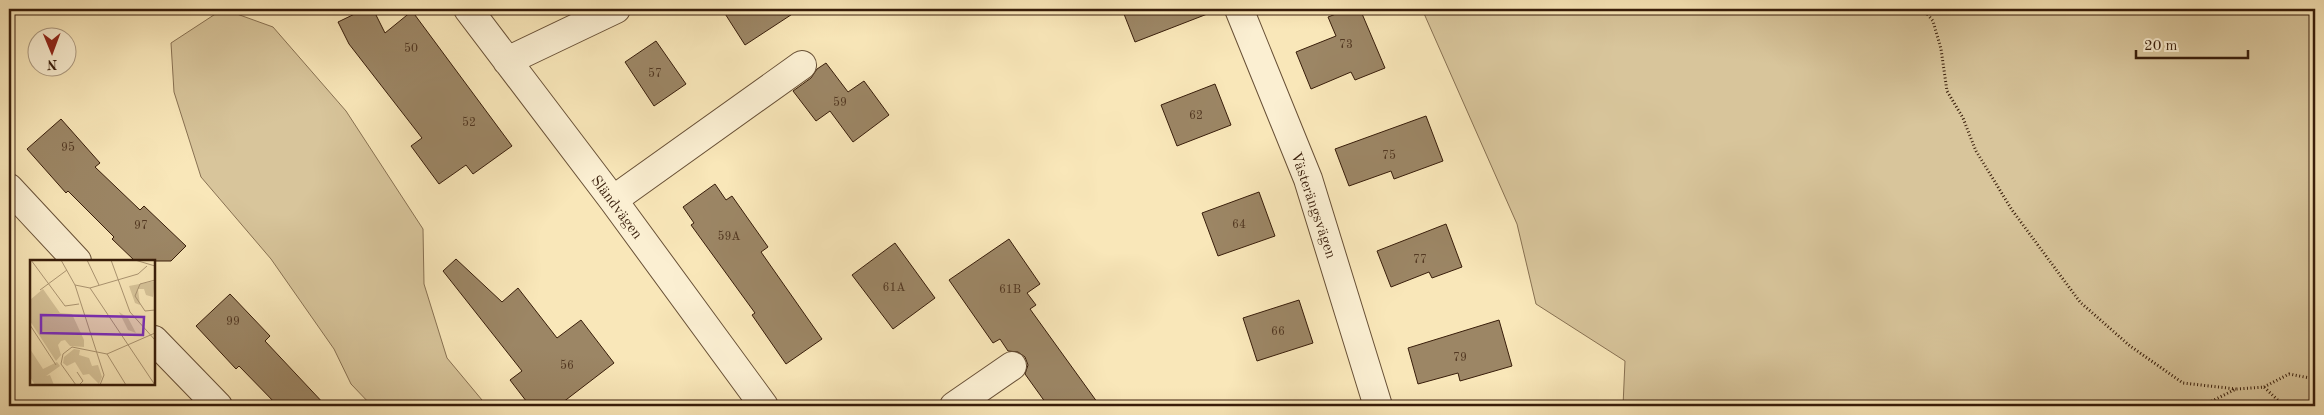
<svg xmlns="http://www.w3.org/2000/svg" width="2324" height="415" font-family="'Old Standard TT',serif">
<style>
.green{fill:#d8c59b;stroke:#887152}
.building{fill:#9c8665;stroke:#381d0a}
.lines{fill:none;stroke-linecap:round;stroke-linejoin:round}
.minor-casing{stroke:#685036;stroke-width:30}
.path{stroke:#381d0a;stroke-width:3;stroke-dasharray:1 2.5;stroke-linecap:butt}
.minor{stroke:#fbefd2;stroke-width:28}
.labels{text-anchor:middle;stroke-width:4;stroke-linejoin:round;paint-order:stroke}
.number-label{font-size:12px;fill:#513721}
.street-label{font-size:15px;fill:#381d0a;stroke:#fbefd2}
.inset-road{fill:none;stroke:#ac9673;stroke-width:1}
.view{fill:#7b2cbf;fill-opacity:0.15;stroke:#7b2cbf;stroke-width:2.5}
.inset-edge{fill:none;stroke:#381d0a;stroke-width:2.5}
</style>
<rect width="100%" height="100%" fill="#f9e7b9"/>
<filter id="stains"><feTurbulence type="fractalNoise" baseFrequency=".004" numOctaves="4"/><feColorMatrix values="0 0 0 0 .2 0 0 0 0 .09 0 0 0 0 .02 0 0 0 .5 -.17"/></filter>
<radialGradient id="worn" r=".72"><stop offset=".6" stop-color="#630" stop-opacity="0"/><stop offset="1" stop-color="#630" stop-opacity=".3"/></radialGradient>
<path class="green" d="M223,9L273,27L346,111L423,229L424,284L447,358L487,406H372L351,384L334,349L271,259L201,177L174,92L171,43Z
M1422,9H2315V406H1623L1625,361L1536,304L1517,224Z"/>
<path class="building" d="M365,9H373L385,33L412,11L512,146L473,174L466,165L439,184L411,146L422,138L349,44L338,22Z
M722,9H800L745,45Z
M1122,9H1214L1215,11L1135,42Z
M1349,9H1360L1385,68L1355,80L1351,72L1311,89L1296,52L1336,36L1328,17Z
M656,41L686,84L654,106L625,62Z
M826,63L848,92L864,81L889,115L853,142L830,111L816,121L793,91L811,78L817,69Z
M1215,84L1231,125L1177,146L1161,105Z
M1426,116L1443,161L1394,179L1391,171L1349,186L1335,149Z
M61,119L100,163L95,167L140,210L144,206L186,246L171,261H135L112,239L114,237L68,191L66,193L27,149Z
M715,184L726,200L732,196L768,247L761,252L822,339L786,364L752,315L755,313L691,225L694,223L683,207Z
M1259,192L1275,236L1218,256L1202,213Z
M1446,224L1462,267L1432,278L1429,272L1391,287L1377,251Z
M1009,239L1040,284L1027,293L1036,305L1030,309L1100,406H1048L1025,374L1028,365L1025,357L1018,352L1008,351L1000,339L993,343L949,280Z
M895,243L935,298L893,329L852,275Z
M456,259L502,302L518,288L557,338L581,320L614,363L558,406H530L510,380L522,371L443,271Z
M230,294L270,336L265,341L326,406H278L239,366L236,369L196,326Z
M1299,300L1313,343L1257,361L1243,318Z
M1499,320L1512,366L1460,381L1458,373L1418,384L1408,348Z"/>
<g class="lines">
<g class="minor-casing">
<path id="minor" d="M468,9L613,200L764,406
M1239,9L1308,179L1378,406
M507,61L616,9
M9,188L77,261
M613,200L802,65
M154,340L218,406
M954,406L1012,366"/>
</g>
<path class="path" d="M1923,9L1933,21L1941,49L1947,91L1963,118L1976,151L2012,210L2080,302L2130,346L2183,383L2236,389
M2264,387L2289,374L2315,379
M2202,406L2236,389L2264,387L2284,406"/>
<use href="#minor" class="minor"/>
</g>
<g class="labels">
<g class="number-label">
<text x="1346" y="48">73</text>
<text x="411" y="52">50</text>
<text x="655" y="77">57</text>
<text x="840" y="106">59</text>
<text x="1196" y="119">62</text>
<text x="469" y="126">52</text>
<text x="68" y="151">95</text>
<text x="1389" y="159">75</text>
<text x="1239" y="228">64</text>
<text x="141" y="229">97</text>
<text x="729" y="240">59A</text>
<text x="1420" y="263">77</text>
<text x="894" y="291">61A</text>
<text x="1010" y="293">61B</text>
<text x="233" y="325">99</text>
<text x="1278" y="335">66</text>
<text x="1460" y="361">79</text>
<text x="567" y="369">56</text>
</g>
<g class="street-label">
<text transform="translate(1314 205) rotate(71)" y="5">Västerängsvägen</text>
<text transform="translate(617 207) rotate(53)" y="5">Sländvägen</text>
</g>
</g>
<g transform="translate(30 260)">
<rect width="125" height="125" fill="#f9e7b9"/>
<path d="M125,21L123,37L116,35L114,29H108L110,45L105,43L99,26ZM13,29L30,53L42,54L54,80V87L40,86L35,80L31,81L28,85L31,95L26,101L0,61V40ZM89,52L98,58L106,73L98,70ZM0,89L13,109L27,102L30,106L16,116L20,115L24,125H5L0,117ZM44,89L50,90L49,95L59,98L62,106L68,105L72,117L69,124L59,114L53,115L45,102L37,106L33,103L34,97Z" fill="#d8c59b"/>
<path class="inset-road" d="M1,0L35,46L49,44M31,0L45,25L74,115L70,125M57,0L69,25M81,0L100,52L125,80M105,0L125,6M125,20L110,24L105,36L115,51L125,50M45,25L60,28L108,14L117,6M60,28L125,125M10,30L37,10M0,65L26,105M77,94L96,125M47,112L53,121L49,125M46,125L31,104L33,94L42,87L77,94L125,73"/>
<path class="view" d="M11,55L114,57L113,75L11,73Z"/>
<rect width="125" height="125" class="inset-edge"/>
</g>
<rect width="2324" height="415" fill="none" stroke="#f9e7b9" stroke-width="30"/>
<rect x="10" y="10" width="2304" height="395" fill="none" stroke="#381d0a" stroke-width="2.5"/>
<rect x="15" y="15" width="2294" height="385" fill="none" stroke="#381d0a"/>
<g transform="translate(52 52) rotate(179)"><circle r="24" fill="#fbefd2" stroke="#ad9b82"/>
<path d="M0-4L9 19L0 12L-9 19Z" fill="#8f2418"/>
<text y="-8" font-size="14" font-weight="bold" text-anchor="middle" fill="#381d0a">N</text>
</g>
<path d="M2136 50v8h112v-8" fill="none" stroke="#381d0a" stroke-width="2.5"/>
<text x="2144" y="50" font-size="15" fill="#381d0a" stroke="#fbefd2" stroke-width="4" paint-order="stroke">20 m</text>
<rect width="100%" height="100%" filter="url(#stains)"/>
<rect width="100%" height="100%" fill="url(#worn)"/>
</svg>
